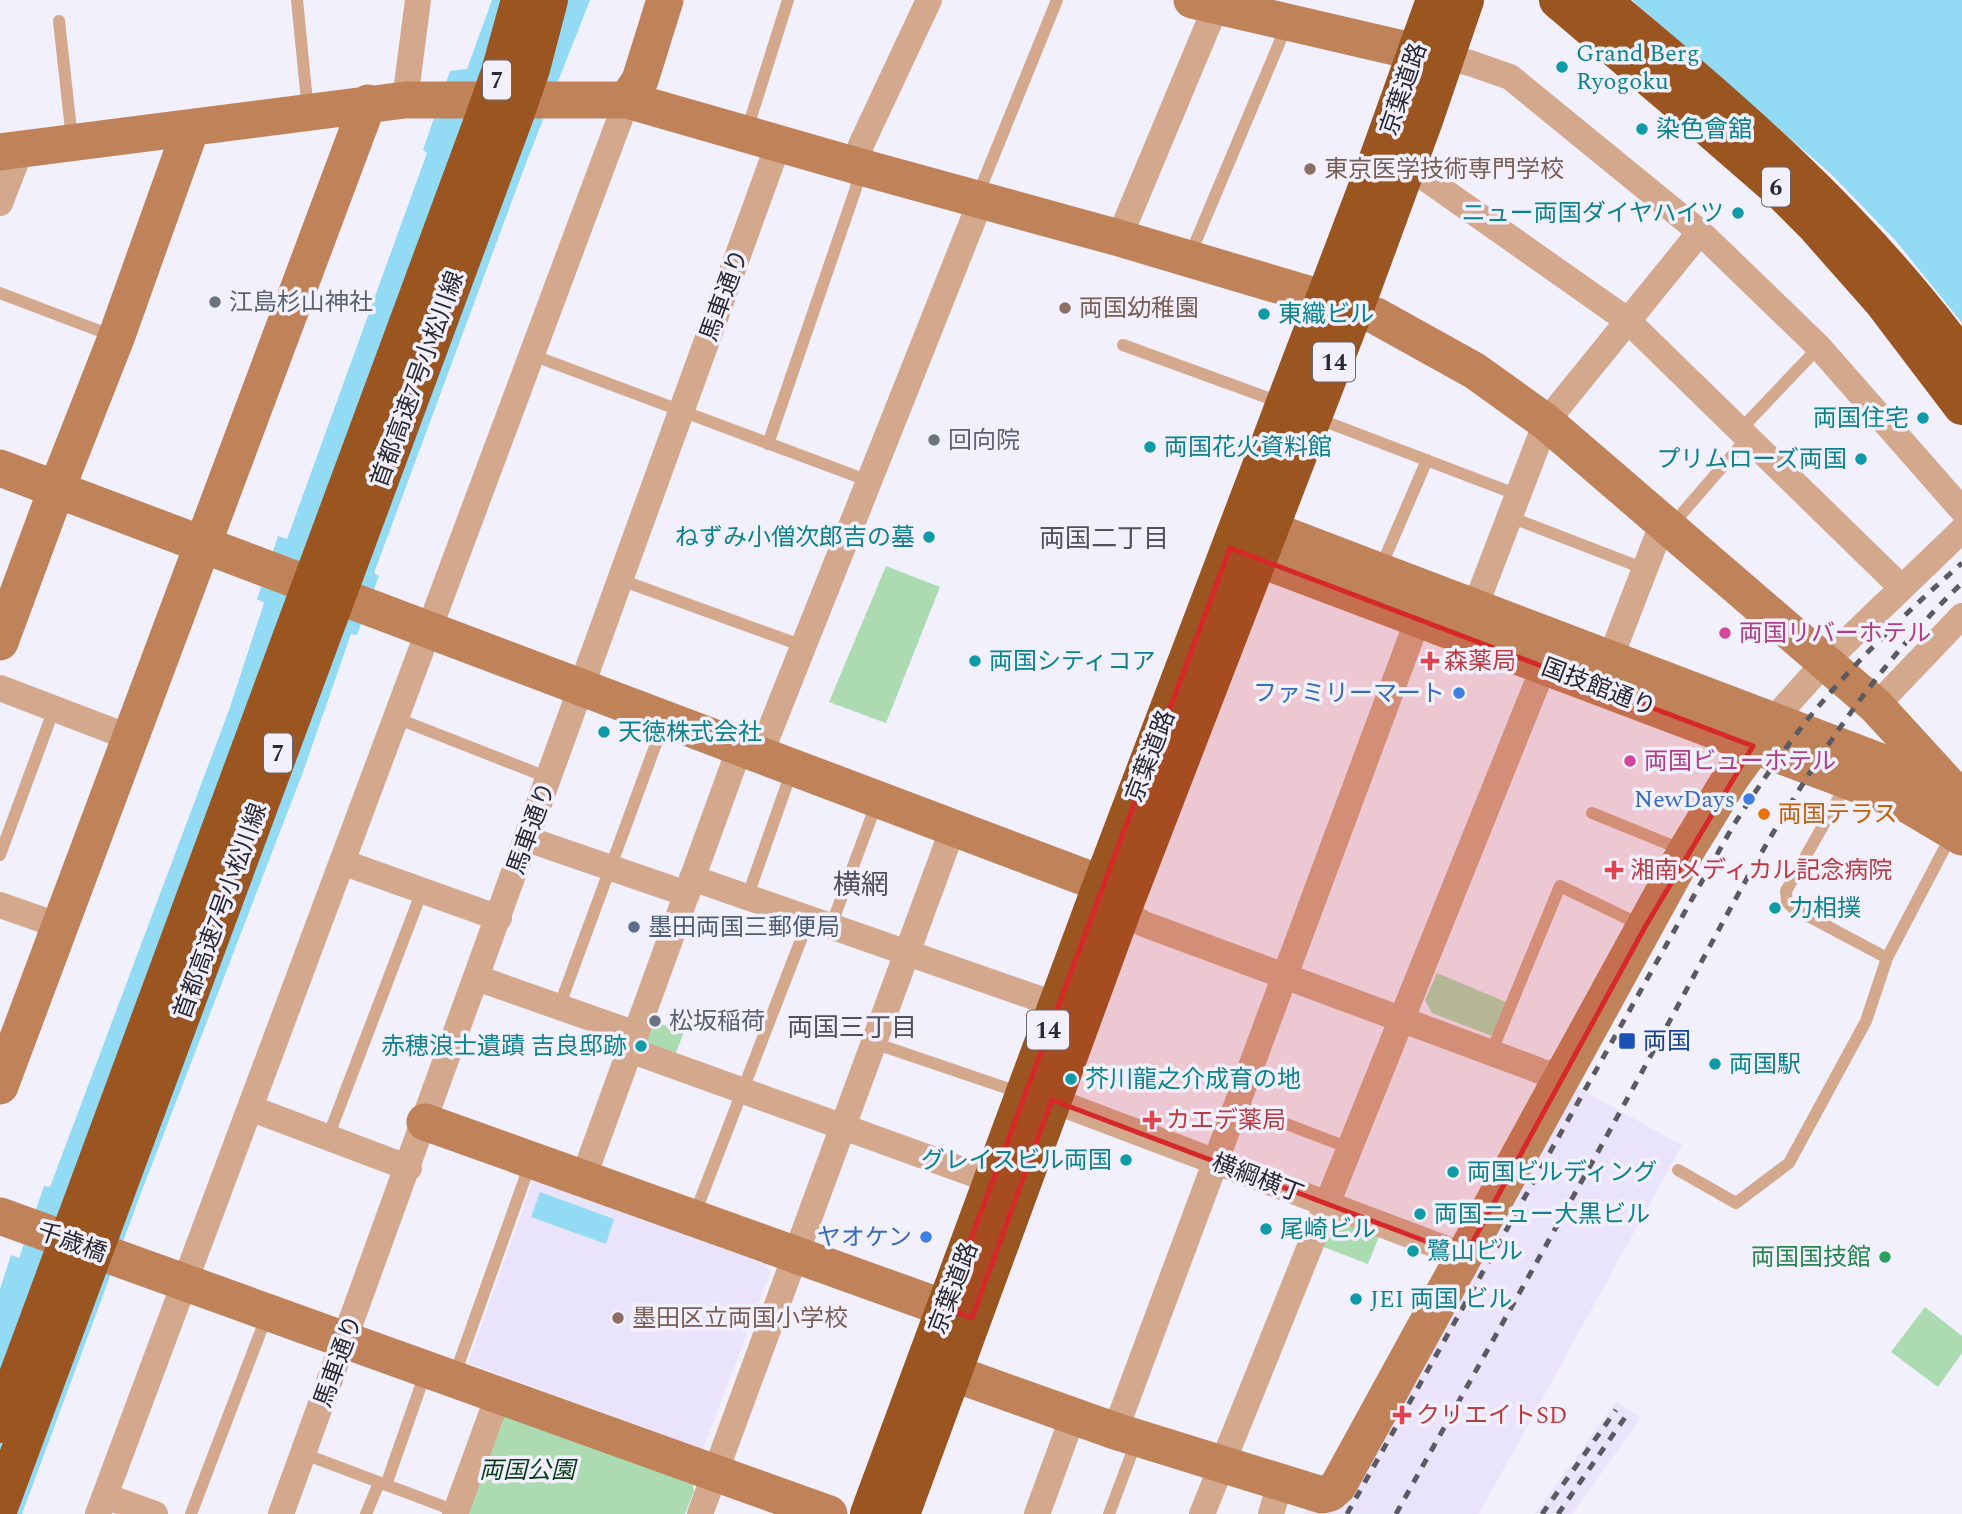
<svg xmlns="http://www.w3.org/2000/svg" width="1962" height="1514" font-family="Spectral,'Noto Sans JP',serif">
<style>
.built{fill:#e9e4fc}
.green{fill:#acdab1}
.water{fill:#93daf5}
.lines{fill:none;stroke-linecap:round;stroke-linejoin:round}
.lane{stroke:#d3a88d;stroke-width:12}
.street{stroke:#d3a88d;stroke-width:26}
.secondary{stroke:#c08359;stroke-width:37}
.highway{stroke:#9a5520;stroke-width:38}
.rail{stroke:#5b5a62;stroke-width:5;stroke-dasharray:9 9;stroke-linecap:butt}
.highway-bridge{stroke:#9a5520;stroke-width:38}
.marked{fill:#d62828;fill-opacity:0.2;stroke:#d62828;stroke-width:5;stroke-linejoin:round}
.culture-dot{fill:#0f9aa8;stroke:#f3f0fe;stroke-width:2.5}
.education-dot{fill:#8d6e63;stroke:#f3f0fe;stroke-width:2.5}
.worship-dot{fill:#6b7280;stroke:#f3f0fe;stroke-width:2.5}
.hotel-dot{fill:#d1479c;stroke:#f3f0fe;stroke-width:2.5}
.health-dot{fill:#e0444e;stroke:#f3f0fe;stroke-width:2.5}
.shop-dot{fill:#3f7fe0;stroke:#f3f0fe;stroke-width:2.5}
.food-dot{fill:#e8710a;stroke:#f3f0fe;stroke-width:2.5}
.service-dot{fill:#5c6f8a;stroke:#f3f0fe;stroke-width:2.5}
.transit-dot{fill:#1a4fb4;stroke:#f3f0fe;stroke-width:2.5}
.leisure-dot{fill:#2e9e5b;stroke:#f3f0fe;stroke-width:2.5}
.labels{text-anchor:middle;stroke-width:7;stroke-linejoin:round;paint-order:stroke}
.shield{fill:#f3f0fe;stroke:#67656e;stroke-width:2}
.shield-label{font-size:23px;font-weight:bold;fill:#2b2a30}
.culture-label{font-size:24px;fill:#0d838f;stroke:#f3f0fe;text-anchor:start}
.street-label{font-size:24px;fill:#2b2a30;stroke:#f3f0fe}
.education-label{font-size:24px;fill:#785e54;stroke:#f3f0fe;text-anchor:start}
.worship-label{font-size:24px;fill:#5b616d;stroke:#f3f0fe;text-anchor:start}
.hotel-label{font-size:24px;fill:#b23c85;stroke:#f3f0fe;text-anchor:start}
.health-label{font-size:24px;fill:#be3a42;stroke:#f3f0fe;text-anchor:start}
.shop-label{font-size:24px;fill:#366cbe;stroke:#f3f0fe;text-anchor:end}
.food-label{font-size:24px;fill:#c56008;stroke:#f3f0fe;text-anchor:start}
.service-label{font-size:24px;fill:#4e5e75;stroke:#f3f0fe;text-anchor:start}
.transit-label{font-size:24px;fill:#164399;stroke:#f3f0fe;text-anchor:start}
.leisure-label{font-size:24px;fill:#27864d;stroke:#f3f0fe;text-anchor:end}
.park-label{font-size:24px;font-style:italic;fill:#083f17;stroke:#f3f0fe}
.neighbourhood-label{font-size:26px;fill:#53505e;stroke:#f3f0fe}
.quarter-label{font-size:28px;fill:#53505e;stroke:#f3f0fe}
</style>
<rect width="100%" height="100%" fill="#f3f0fe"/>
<path class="built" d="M1571,1084L1682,1145L1479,1514H1304Z
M533,1181L766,1264L770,1273L703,1449L468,1363Z
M1616,1402L1641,1418L1572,1514H1535Z"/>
<path class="green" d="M886,566L940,587L886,723L829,702Z
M1437,973L1506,1002L1492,1036L1432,1013L1425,1000Z
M653,1021L684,1032L673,1060L643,1048Z
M1335,1211L1382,1229L1368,1264L1321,1246Z
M1925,1307L1962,1336V1353L1938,1387L1891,1352Z
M500,1414L693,1484L694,1491L685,1514H466Z"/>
<path class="water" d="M492,0H590L526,163L374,573L379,576L357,635L351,634L303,772L141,1193L22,1514H0V1289L11,1255L19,1258L44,1186L50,1187L229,710L264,603L257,599L278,536L287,539L427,153L423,150L450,71L467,69Z
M1632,0H1962V323L1896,241L1832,175Z
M540,1192L614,1219L606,1244L531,1217Z"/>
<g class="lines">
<path class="lane" d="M297,0L308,111
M59,21L72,139
M747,130L788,0
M977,197L1057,0
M1190,255L1286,27
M0,293L113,336
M1123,345L1282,403
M532,355L869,481
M1316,418L1518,495
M1740,430L1819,347
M768,444L856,188L857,169
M1510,517L1645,569
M1672,525L1748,437
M1380,569L1427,460
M621,580L803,646
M396,718L549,778
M1846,785L1786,891L1787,902L1793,908L1887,958L1952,834
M1592,813L1683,850
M0,855L54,709
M747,898L792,770
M831,926L877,802
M559,1007L664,722
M874,1043L1021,1093
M1491,1053L1560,886L1643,926
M1237,1105L1349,1148
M328,1137L422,891
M1678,1170L1736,1203L1789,1163L1866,1021L1887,958
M694,1216L809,919
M454,1377L530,1164
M304,1454L456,1511
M386,1485L426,1371
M191,1514L267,1315
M366,1514L379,1483
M1109,1514L1136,1442"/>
<path class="street" d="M1444,57L1470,63L1510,77L1700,232L1819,347L1962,510
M405,100L418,0
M857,166L861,145L929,0
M1406,170L1425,178L1627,320L1902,588
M0,203L21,149
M1119,238L1216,6
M1475,607L1546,422L1700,232
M1610,659L1663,522
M0,688L131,738
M1876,706L1962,616
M1772,721L1825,662L1962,530
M760,755L981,200
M527,839L687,894
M342,862L499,918
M692,878L1057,1005
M0,905L60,926
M1122,911L1144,924L1535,1069L1547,1074L1567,1068
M477,978L636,1034
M630,1050L993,1181
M1052,1100L1465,1256
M250,1108L409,1168
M583,1179L740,747
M1115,1431L1418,619
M105,1496L155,1514
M98,1514L627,100
M281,1514L779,142
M455,1514L498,1396
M700,1514L953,828
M1037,1514L1073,1416
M1202,1514L1544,666
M1271,1514L1276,1497L1291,1485"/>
<path class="secondary" d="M1192,0L1416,52
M627,100L640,80L665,0
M0,152L405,100H627L857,166L1119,238L1355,308L1376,316L1475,371L1546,422L1876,706L1962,800
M0,468L1102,884
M1242,519L1881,762L1949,792
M1230,548L1875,791L1910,806L1962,837
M0,642L57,488L116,338L191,128
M0,1086L368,103
M425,1122L972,1318
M0,1216L829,1514
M925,1363L1115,1431L1322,1495L1330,1493L1338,1486L1686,851L1730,779L1772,721"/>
<path class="highway" d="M1558,0L1703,123L1780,190L1815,225L1883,302L1962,406
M1601,0C1734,110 1859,218 1962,358
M869,1514L1102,884L1379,156L1435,0
M901,1514L1122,911L1355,308L1423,123L1465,0"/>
<path class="rail" d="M1347,1514L1733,826C1759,786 1786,745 1817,708C1861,656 1911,608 1962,563
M1396,1514C1482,1359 1570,1204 1655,1048C1745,883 1825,715 1962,583
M1542,1514L1616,1410
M1558,1514L1626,1416"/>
<path class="highway-bridge" d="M0,1424L485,115L500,72L520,0
M0,1505L514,118L531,69L549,0"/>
</g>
<path class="marked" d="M1230,548L1753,746L1645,927L1465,1256L1052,1100L972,1318L945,1308Z"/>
<g class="culture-dot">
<circle cx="1562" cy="67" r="7"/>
<circle cx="1642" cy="129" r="7"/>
<circle cx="1738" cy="213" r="7"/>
<circle cx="1264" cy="314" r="7"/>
<circle cx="1923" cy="418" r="7"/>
<circle cx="1150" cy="447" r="7"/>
<circle cx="1861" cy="459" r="7"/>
<circle cx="929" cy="537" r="7"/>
<circle cx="975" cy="661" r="7"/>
<circle cx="604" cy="732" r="7"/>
<circle cx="1775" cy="908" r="7"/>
<circle cx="641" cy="1046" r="7"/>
<circle cx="1715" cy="1064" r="7"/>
<circle cx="1071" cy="1079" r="7"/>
<circle cx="1126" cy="1160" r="7"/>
<circle cx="1453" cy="1172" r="7"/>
<circle cx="1420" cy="1214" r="7"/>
<circle cx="1266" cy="1229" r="7"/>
<circle cx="1413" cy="1251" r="7"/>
<circle cx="1356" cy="1299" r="7"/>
</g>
<g class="education-dot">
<circle cx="1310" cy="169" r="7"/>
<circle cx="1065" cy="308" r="7"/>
<circle cx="618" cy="1318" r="7"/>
</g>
<g class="worship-dot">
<circle cx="215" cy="302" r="7"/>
<circle cx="934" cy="440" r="7"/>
<circle cx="655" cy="1021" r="7"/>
</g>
<g class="hotel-dot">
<circle cx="1725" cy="633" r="7"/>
<circle cx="1630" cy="761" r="7"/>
</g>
<g class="health-dot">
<path d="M1426.5 650.5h7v7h7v7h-7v7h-7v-7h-7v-7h7z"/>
<path d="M1610.5 859.5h7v7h7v7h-7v7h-7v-7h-7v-7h7z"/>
<path d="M1148.5 1109.5h7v7h7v7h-7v7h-7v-7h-7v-7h7z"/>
<path d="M1398.5 1404.5h7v7h7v7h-7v7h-7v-7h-7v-7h7z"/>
</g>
<g class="shop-dot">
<circle cx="1459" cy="693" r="7"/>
<circle cx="1749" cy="799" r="7"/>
<circle cx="926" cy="1237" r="7"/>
</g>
<circle class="food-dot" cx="1764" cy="814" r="7"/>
<circle class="service-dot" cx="634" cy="927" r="7"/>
<rect class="transit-dot" x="1618" y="1032" width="18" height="18" rx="3.5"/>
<circle class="leisure-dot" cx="1885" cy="1257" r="7"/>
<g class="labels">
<g class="shield">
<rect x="483" y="60.5" width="28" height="39" rx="5"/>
<rect x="1762" y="167.5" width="28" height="39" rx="5"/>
<rect x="1313" y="342.5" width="42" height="39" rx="5"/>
<rect x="264" y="733.5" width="28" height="39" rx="5"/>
<rect x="1027" y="1010.5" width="42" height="39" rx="5"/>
</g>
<g class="shield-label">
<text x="497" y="88">7</text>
<text x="1776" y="195">6</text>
<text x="1334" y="370">14</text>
<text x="278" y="761">7</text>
<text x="1048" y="1038">14</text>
</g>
<g class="culture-label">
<text x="1576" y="61">Grand Berg<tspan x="1576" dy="28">Ryogoku</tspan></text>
<text x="1656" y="137">染色會舘</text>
<text x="1724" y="221" text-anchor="end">ニュー両国ダイヤハイツ</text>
<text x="1278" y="322">東織ビル</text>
<text x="1909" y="426" text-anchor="end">両国住宅</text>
<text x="1164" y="455">両国花火資料館</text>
<text x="1847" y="467" text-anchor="end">プリムローズ両国</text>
<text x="915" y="545" text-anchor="end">ねずみ小僧次郎吉の墓</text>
<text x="989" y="669">両国シティコア</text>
<text x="618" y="740">天徳株式会社</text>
<text x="1789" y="916">力相撲</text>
<text x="627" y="1054" text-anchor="end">赤穂浪士遺蹟 吉良邸跡</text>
<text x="1729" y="1072">両国駅</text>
<text x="1085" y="1087">芥川龍之介成育の地</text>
<text x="1112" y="1168" text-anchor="end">グレイスビル両国</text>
<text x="1467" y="1180">両国ビルディング</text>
<text x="1434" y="1222">両国ニュー大黒ビル</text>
<text x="1280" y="1237">尾崎ビル</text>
<text x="1427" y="1259">鷺山ビル</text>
<text x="1370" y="1307">JEI 両国 ビル</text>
</g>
<g class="street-label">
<text transform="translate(1403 89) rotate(-71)" y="8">京葉道路</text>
<text transform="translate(724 295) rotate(-70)" y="8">馬車通り</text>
<text transform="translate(417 379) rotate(-70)" y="8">首都高速7号小松川線</text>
<text transform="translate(1599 687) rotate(21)" y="8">国技館通り</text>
<text transform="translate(1150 756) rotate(-69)" y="8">京葉道路</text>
<text transform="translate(531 828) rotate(-70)" y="8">馬車通り</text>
<text transform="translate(220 911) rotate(-70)" y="8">首都高速7号小松川線</text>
<text transform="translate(1258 1178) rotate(21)" y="8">横綱横丁</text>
<text transform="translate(72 1242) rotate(20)" y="8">千歳橋</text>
<text transform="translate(953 1288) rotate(-69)" y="8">京葉道路</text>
<text transform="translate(338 1361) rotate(-70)" y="8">馬車通り</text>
</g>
<g class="education-label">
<text x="1324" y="177">東京医学技術専門学校</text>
<text x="1079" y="316">両国幼稚園</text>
<text x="632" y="1326">墨田区立両国小学校</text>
</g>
<g class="worship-label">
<text x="229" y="310">江島杉山神社</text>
<text x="948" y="448">回向院</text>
<text x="669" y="1029">松坂稲荷</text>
</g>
<g class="hotel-label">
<text x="1739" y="641">両国リバーホテル</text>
<text x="1644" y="769">両国ビューホテル</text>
</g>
<g class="health-label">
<text x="1444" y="669">森薬局</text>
<text x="1630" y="878">湘南メディカル記念病院</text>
<text x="1166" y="1128">カエデ薬局</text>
<text x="1416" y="1423">クリエイトSD</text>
</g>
<g class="shop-label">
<text x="1445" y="701">ファミリーマート</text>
<text x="1735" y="807">NewDays</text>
<text x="912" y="1245">ヤオケン</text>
</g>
<g class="food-label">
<text x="1778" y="822">両国テラス</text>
</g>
<g class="service-label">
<text x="648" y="935">墨田両国三郵便局</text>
</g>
<g class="transit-label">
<text x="1643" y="1049">両国</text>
</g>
<g class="leisure-label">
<text x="1871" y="1265">両国国技館</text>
</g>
<g class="park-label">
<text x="527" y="1478">両国公園</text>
</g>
<g class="neighbourhood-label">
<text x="1104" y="547">両国二丁目</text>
<text x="852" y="1036">両国三丁目</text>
</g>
<g class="quarter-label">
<text x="861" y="894">横網</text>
</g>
</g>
</svg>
